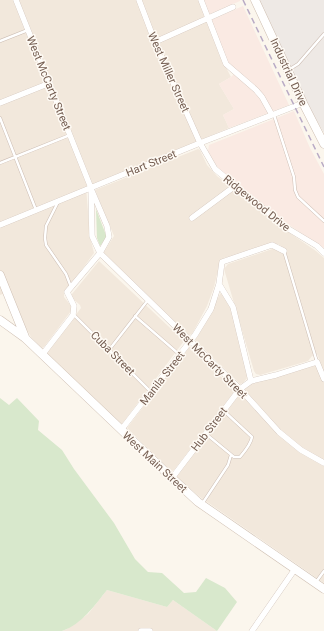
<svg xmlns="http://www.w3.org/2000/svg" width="324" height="631" font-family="Roboto,sans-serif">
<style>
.residential{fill:#f2e8dc}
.commercial{fill:#faeae3}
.industrial{fill:#eee9e5}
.green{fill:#d8e8cc}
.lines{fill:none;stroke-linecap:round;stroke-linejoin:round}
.lane-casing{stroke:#cdbeb4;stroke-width:3.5}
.street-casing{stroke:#cdbeb4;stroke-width:6}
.secondary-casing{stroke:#cfbfb2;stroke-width:9}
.lane{stroke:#fff;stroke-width:2.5}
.street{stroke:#fff;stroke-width:5.5}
.secondary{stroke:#fff;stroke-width:8}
.rail{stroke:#b9abc5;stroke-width:1.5;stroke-dasharray:6 4;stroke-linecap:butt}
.labels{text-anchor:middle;stroke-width:3;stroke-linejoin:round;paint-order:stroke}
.street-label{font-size:11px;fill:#755e52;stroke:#fefaf4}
</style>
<rect width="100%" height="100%" fill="#fbf6ed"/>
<path class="residential" d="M0,0H200L219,54L231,77L219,84L234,109L223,115L229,128L86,187L90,237L94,253L64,294V297L72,307L71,311L44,347L42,348L31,337L26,328L11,291L0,295Z
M198,149L200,150L207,165L217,176L278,225L316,251L324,258V583L200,497L177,477L176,475L246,386L250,384L321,364L317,354L312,356L308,361L260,375L256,374L254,371L224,269L228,264L281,246L278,244H273L224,258L220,262L214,287L207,306L192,334L189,335L104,255V252L114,236L95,190Z
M99,261L184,341L122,424L120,423L48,354V351L81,308L80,305L72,298V294Z
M222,292L227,295L249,372L248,377L243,383L240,384L195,340L208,318L220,294Z
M189,347H192L235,391L174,470L172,471L170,470L127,428Z
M107,590L167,607L173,600L217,631H62L67,629L88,614Z"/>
<path class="commercial" d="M203,0H240V1L210,14L208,13Z
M243,6L289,105L229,128L223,115L234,109L219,84L231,77L236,72L228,62L211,20Z
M294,111L310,148L324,174V249L285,222L219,169L213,160L208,151L209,145Z"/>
<path class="industrial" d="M258,0H324V133L304,98Z"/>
<path class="green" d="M96,209L106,235V238L100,246L97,238Z
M0,398L9,405L17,398L39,421L38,430L62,450L74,469L114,523L135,559L148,572L162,573L184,593L196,592L206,578L225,588L237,602L217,631L173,600L167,607L107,590C94,606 82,624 62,631H0Z"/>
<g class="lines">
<g class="lane-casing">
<path id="lane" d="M0,41L28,30
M290,69L298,64L324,34
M274,115L294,177L295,190L298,197L324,221
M0,118L36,210
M0,163L70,135
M58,202L46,226L45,238L46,245L66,274L71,287
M284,251L317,362
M74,315L151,392
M135,316L180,355
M109,350L148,300
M206,434L234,457H240C245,451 251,444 252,437L224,411
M202,504L228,465L231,455
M316,582L324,571"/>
</g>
<g class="street-casing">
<path id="street" d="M16,0L91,188L92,236L100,253L240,389L279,432L301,450L324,463
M139,0L155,42L200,143L215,169L287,228L317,246L324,253
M201,0L226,64L256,90L262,97L272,115
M155,42L233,7
M0,103L50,83
M192,218L235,186
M0,225L200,143L303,103
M219,284L233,307L251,381
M42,355L73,315L74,306L67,292L100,253L109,237L107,226L92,191
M121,430L195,335L211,309L219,284L222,262L272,245L284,251
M172,478L240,389L251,381L276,375L317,362L324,379
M141,631H150
M252,631L295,569"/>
</g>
<g class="secondary-casing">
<path id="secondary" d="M255,0L303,103L324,144
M0,275L25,337
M0,320L25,338L172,478L198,502L324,589"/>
</g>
<use href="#lane" class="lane"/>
<use href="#street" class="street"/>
<use href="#secondary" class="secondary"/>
<path class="rail" d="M243,0L324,167"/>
</g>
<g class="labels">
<g class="street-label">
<text transform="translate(169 72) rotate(66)" y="4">West Miller Street</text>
<text transform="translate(289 72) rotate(65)" y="4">Industrial Drive</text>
<text transform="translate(49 83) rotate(68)" y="4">West McCarty Street</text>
<text transform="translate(151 163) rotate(-22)" y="4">Hart Street</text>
<text transform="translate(257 203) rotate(39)" y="4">Ridgewood Drive</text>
<text transform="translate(113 353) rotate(45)" y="4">Cuba Street</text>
<text transform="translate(210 361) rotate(45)" y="4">West McCarty Street</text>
<text transform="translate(162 378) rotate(-52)" y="4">Manila Street</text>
<text transform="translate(209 429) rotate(-53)" y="4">Hub Street</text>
<text transform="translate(155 462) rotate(43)" y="4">West Main Street</text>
</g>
</g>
</svg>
